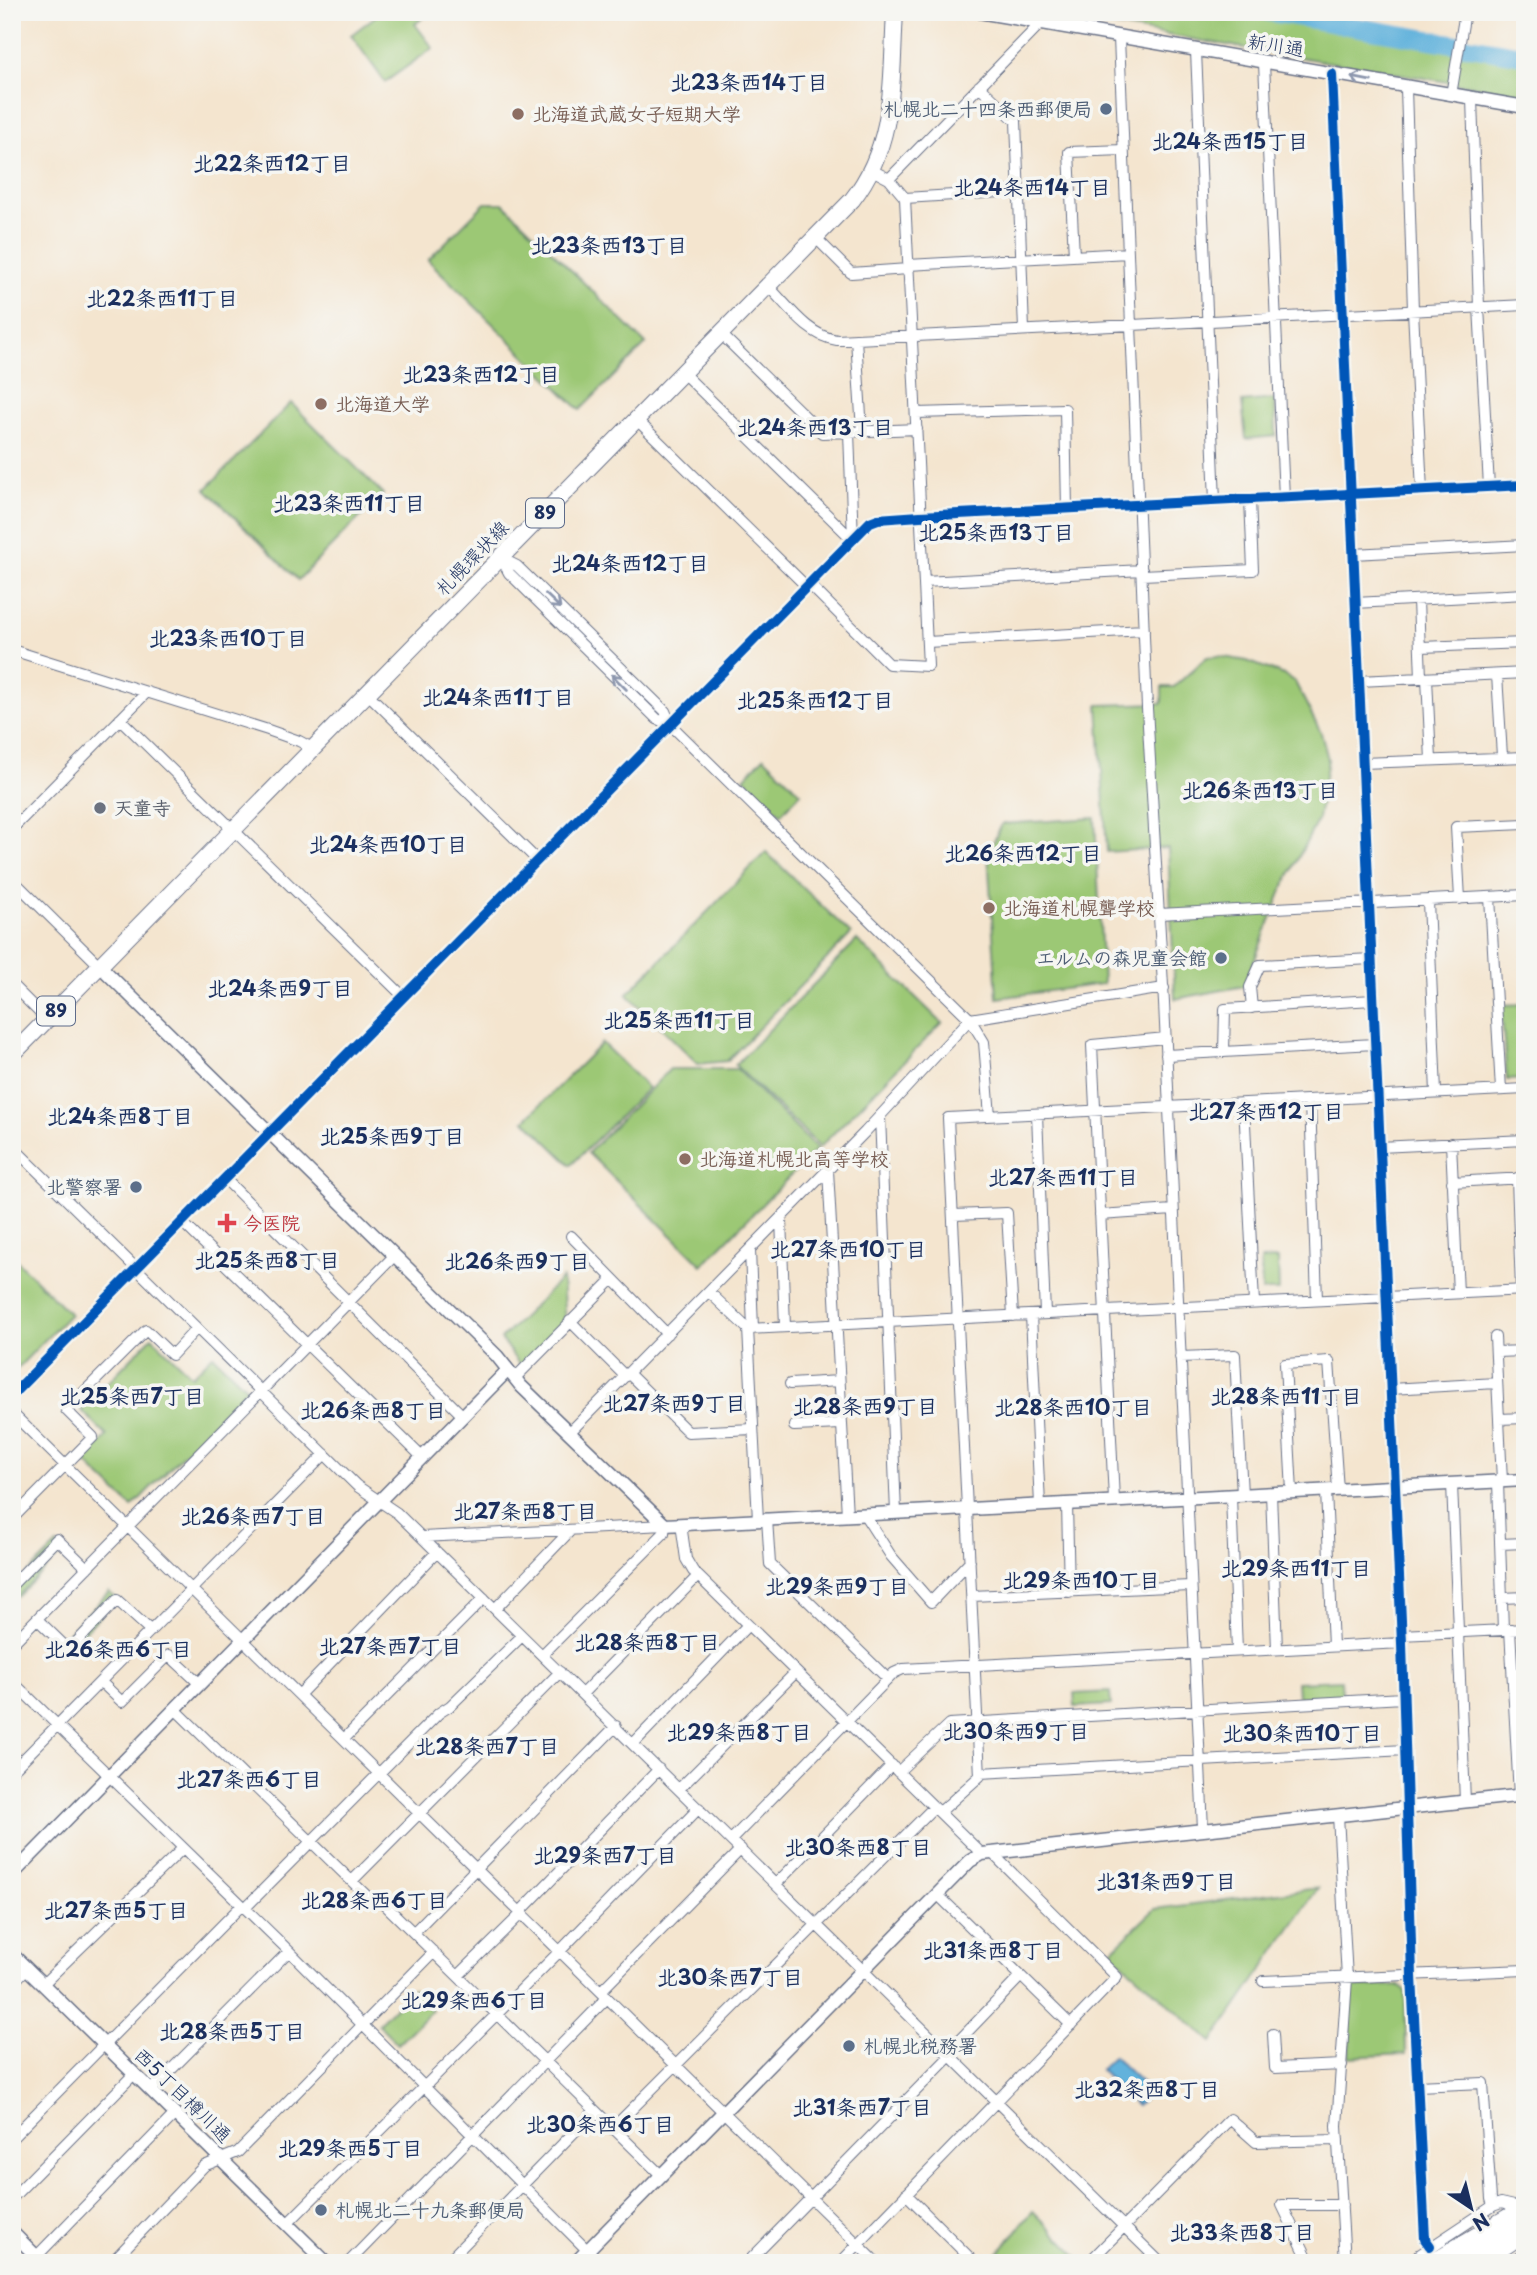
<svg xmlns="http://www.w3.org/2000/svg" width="1537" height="2275" font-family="'Playpen Sans','Klee One',sans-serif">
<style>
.green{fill:#9cc875;stroke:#5c7c6a;stroke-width:2}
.water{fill:#62b2dc;stroke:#3e709d;stroke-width:2}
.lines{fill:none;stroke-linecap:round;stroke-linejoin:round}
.river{stroke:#62b2dc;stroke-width:19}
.minor-casing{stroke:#676f86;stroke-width:12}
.tertiary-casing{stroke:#676f86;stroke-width:15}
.primary-casing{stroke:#676f86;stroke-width:18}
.trunk-casing{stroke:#676f86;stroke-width:18}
.motorway-casing{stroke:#676f86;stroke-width:20}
.minor{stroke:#fff;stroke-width:10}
.tertiary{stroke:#fff;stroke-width:12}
.primary{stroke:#fff;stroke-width:16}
.trunk{stroke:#fff;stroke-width:16}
.motorway{stroke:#fff;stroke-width:18}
.cycleway-casing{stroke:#f6f6f2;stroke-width:15}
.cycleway{stroke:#0057b8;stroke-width:10}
.oneway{stroke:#8d97ae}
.service-dot{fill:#5c6f8a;stroke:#f6f6f2;stroke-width:2.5}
.education-dot{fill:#8d6e63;stroke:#f6f6f2;stroke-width:2.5}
.worship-dot{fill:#6b7280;stroke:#f6f6f2;stroke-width:2.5}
.health-dot{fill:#e0444e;stroke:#f6f6f2;stroke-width:2.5}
.labels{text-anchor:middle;stroke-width:7;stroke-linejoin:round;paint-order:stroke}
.shield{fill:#f6f6f2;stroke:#5d6b8a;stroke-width:2}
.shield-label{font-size:18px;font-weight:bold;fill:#1b2f5e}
.street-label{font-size:19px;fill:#1b2f5e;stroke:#f6f6f2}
.service-label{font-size:19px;font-weight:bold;fill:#4e5e75;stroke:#f6f6f2;text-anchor:end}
.education-label{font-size:19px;font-weight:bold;fill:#785e54;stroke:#f6f6f2;text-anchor:start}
.worship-label{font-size:19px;font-weight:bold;fill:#5b616d;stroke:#f6f6f2;text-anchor:start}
.health-label{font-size:19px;font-weight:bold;fill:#be3a42;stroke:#f6f6f2;text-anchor:start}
.neighbourhood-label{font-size:21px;font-weight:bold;fill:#1b2f5e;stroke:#f6f6f2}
</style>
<rect width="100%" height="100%" fill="#f6f6f2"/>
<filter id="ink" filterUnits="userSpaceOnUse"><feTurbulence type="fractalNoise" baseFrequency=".0143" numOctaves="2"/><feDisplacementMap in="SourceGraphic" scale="14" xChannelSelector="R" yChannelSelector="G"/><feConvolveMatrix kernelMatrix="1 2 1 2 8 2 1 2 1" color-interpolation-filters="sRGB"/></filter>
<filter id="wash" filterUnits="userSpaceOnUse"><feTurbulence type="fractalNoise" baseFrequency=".00686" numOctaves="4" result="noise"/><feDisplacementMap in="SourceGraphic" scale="28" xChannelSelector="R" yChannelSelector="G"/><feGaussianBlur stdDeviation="1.57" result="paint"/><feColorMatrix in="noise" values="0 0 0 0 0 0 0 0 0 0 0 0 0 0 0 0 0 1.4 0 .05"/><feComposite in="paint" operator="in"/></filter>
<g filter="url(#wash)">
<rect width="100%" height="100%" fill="#f4e5cf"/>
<path class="green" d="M381,12H431L415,24L433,48L385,82L351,35Z
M1030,12H1237L1525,61V95Z
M485,203H503L646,344L580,410L428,260Z
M1275,399L1276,436L1246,439L1242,402Z
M291,403L383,494L298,580L206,489Z
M1218,656L1247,661L1284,675L1295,682L1321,733L1328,759L1318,819L1283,888L1244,986L1175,999L1168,848L1107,852L1098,705L1162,703V687H1174L1207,657Z
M764,757L801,793L781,814L744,778Z
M1095,818L1103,984L997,998L988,853L1002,824Z
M766,852L851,934L727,1061L698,1064L627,994Z
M857,940L942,1023L820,1147L735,1065Z
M1525,1004V1079L1507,1080L1501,1005Z
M602,1043L648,1088L571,1165L525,1120Z
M670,1069H737L817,1149L702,1265L588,1153Z
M12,1256L70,1314L12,1374Z
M1278,1259L1279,1291H1262L1261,1260Z
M562,1278L565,1323L521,1367L501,1339Z
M152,1337L192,1376L213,1355L247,1388L132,1507L84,1461L107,1436L81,1410Z
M57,1545L63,1551L17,1597L12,1593V1589Z
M109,1592L116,1599L71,1646L63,1638Z
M1341,1680L1342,1696L1298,1697L1297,1682Z
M1110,1692L1111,1705L1075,1707L1074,1694Z
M1318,1888L1212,2042L1110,1952L1155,1909Z
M1399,1985L1405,1990L1406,2054L1349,2057L1351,1991L1354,1987Z
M412,1989L432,2010L398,2044L378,2024Z
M1033,2211L1080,2258L1076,2263H990Z"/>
<path class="water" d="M1113,2056L1151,2092L1137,2106L1100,2070Z"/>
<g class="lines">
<path class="river" d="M1269,12L1525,56"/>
</g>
</g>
<g filter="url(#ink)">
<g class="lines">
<g class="minor-casing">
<path id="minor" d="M1119,38L1147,708L1164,1003L1203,1829
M1196,51L1215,501
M1264,63L1284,497
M1332,74L1402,1643L1412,1976L1425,2239L1430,2246
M979,86L1016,121L1024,330
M1406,88L1413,310L1422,491
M1451,95L1465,12
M1472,99L1479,307L1489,487
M889,179L1041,23
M905,198L1018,191
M816,238L851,273L908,269
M1074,256L1069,152L1124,150
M908,265L1128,253
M768,286C788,306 808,336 837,340L1525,305
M721,334L822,433L917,429
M856,339L862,431
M683,373L853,540
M916,413L1065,409L1067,509
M637,420L807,587
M849,432L853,540
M1353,554L1525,545
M501,558L517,566L665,711L671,725L680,734L970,1019L1164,988
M501,558L509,573L657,719L671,725
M1142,575L1253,570L1250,499
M924,582L1142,570
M810,585L889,664L928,666L905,198L889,179L872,170
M1418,600L1421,678
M1355,603L1525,594
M927,642L1144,630
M1421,647L1525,643
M12,650L268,730L299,741L314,749
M1497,675L1502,756
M1427,678L1431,760
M1359,681L1525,673
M368,694L537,860
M120,719L404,997
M1362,763L1525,757
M12,829L147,692
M12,879L100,966
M1490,897L1501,1090
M1460,899L1456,827L1525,824
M1428,901L1436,1093
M1159,914L1525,895
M12,985L47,1020
M1252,1008L1250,987L1260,965L1371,959
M1224,1052L1225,1009L1373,1000
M1166,1055L1375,1044
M1310,1101L1317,1300
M1244,1104L1254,1303
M1037,1114L1045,1314
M880,1116L896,1513
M1451,1143L1458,1293
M12,1146L357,1486L397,1513L1161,2263
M1379,1147L1525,1140
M828,1170L847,1515
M1517,1178L1521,1290
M225,1179L463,1416
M1452,1182L1525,1178
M953,1215L1007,1213L1013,1316
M1100,1215L1173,1210
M781,1218L785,1327
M182,1222L422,1457
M571,1236L667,1334
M750,1250L753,1329
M709,1292L748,1329L1525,1290
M1031,1315L1040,1505
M570,1321L625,1376
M748,1329L758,1520
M1495,1337L1502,1481
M1496,1352L1525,1351
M1180,1357L1235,1355L1242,1495
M628,1373L688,1432L753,1429
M515,1378L613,1279
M790,1384L839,1381
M1390,1389L1497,1383
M12,1395L870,522L878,519L920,516L1525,485
M12,1413L877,2263
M1499,1419L1525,1418
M794,1426L841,1424
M569,1433L865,1132L970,1019L984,1042L990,1116
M1498,1482L1503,1630
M1452,1484L1465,1801
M1326,1491L1333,1646
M1292,1492L1285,1364L1329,1361L1338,1490
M1271,1493L1277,1649
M1231,1496L1237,1651
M1114,1500L1092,1045L1166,1038
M1067,1504L1069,1592
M864,1514L891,1556L931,1602L970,1561
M12,1519L93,1437L66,1410L146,1330L172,1355L197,1328
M767,1519L770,1564L888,1679
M681,1524L686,1559L693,1571L982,1854
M422,1537L665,1525L664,1533L542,1655
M1500,1544L1525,1543
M12,1585L57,1539L87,1568
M972,1596L1190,1586
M1502,1598L1525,1597
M495,1609L570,1531
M37,1619L69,1650L117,1600L151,1631
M1510,1629L1519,1796
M1401,1635L1525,1629
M12,1644L395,1255
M12,1681L289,1951L600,2263
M101,1682L122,1702L169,1655L200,1684
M582,1694L698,1576
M299,1695L437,1552
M175,1709L370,1899L380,1900L661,2175
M344,1739L484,1598
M633,1744L748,1625
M12,1771L325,1454
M898,1772L949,1724L1403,1698
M980,1773L1405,1750
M679,1789L796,1672
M940,1812L980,1776L948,1118L1525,1089
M1338,1815L1347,1979L1337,2126L1345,2263
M731,1840L894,1673L903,1669L1402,1643
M352,1881L560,1672
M776,1884L892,1765
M937,1894L1071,2025
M245,1908L439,1713L450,1706L522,1636
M520,1912L659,1769
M414,1932L616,1726
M458,1976L521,1914
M1263,1981L1525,1970
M12,1984L27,1968
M43,1984L183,1848
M601,1991L741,1849
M1273,2034L1275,2068L1342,2065
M947,2053L1021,1976
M1418,2086L1483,2083L1491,2199L1493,2206
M151,2090L289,1951
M612,2129L934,1807
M12,2138L242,1905
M906,2194L975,2263
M12,2198L134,2074
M287,2224L560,1951L699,1808
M30,2263L175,2114
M111,2263L204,2166L238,2152L434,1952
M348,2263L607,1998
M446,2263L595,2111
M747,2263L950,2056
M840,2263L1117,1977L991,1852
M1088,2263L1230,2119L1256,2142L1338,2140
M1310,2263L1282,2205H1342
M1407,2263L1493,2206L1501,2203L1523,2208
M1510,2263L1525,2254"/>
</g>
<g class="tertiary-casing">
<path id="tertiary" d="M979,12L1525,107
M100,966L497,1356L521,1386L665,1525L1525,1480
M12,1875L508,1370
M12,1954L327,2263
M12,2232L43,2263
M575,2263L970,1861L982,1854L1525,1795"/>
</g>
<g class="primary-casing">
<path id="primary" d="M12,1055L852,200C896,143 891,81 895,12"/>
</g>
<g class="trunk-casing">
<path id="trunk" d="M1430,2263L1525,2207"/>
</g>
<g class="motorway-casing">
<path id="motorway" d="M1451,2263L1525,2217
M1478,2263L1525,2232"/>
</g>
<use href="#minor" class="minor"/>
<use href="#tertiary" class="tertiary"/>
<use href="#primary" class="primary"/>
<use href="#trunk" class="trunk"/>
<use href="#motorway" class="motorway"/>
<g class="cycleway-casing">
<path id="cycleway" d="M1332,74L1402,1643L1412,1976L1425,2239L1430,2246
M12,1395L870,522L878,519L920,516L1525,485"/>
</g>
<use href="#cycleway" class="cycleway"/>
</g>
<defs><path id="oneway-shaft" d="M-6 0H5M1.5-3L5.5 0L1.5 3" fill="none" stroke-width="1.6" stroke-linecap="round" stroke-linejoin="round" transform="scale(1.75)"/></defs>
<g class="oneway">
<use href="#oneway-shaft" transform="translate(1361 79) rotate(-169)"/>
<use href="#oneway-shaft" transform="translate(553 601) rotate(44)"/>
<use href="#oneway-shaft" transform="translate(619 682) rotate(-135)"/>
</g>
</g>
<g class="service-dot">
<circle cx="1106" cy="109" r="7"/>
<circle cx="1221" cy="958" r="7"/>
<circle cx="136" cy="1187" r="7"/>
<circle cx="849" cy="2046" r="7"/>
<circle cx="321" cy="2210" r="7"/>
</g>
<g class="education-dot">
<circle cx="518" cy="114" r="7"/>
<circle cx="321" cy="404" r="7"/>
<circle cx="989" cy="908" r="7"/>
<circle cx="685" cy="1159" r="7"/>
</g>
<circle class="worship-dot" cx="100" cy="808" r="7"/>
<path class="health-dot" d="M223.5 1212.5h7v7h7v7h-7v7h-7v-7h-7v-7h7z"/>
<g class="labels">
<g class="shield">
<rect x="526" y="498.5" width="38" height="29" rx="5"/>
<rect x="37" y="996.5" width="38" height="29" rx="5"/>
</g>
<g class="shield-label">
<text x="545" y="519">89</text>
<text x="56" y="1017">89</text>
</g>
<g class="street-label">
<text transform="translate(1276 45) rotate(9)" y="7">新川通</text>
<text transform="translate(472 558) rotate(-46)" y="7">札幌環状線</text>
<text transform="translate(183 2095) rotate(44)" y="7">西5丁目樽川通</text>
</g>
<g class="service-label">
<text x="1092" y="116">札幌北二十四条西郵便局</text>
<text x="1207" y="965">エルムの森児童会館</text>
<text x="122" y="1194">北警察署</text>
<text x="863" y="2053" text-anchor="start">札幌北税務署</text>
<text x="335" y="2217" text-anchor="start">札幌北二十九条郵便局</text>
</g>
<g class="education-label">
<text x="532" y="121">北海道武蔵女子短期大学</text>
<text x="335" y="411">北海道大学</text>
<text x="1003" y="915">北海道札幌聾学校</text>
<text x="699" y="1166">北海道札幌北高等学校</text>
</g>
<g class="worship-label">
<text x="114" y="815">天童寺</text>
</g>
<g class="health-label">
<text x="243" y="1230">今医院</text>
</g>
<g class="neighbourhood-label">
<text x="749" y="90">北23条西14丁目</text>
<text x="1230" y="149">北24条西15丁目</text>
<text x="272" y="171">北22条西12丁目</text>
<text x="1032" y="195">北24条西14丁目</text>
<text x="609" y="253">北23条西13丁目</text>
<text x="162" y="306">北22条西11丁目</text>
<text x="481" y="382">北23条西12丁目</text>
<text x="815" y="435">北24条西13丁目</text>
<text x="349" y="511">北23条西11丁目</text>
<text x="996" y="540">北25条西13丁目</text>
<text x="630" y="571">北24条西12丁目</text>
<text x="228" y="646">北23条西10丁目</text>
<text x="498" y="705">北24条西11丁目</text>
<text x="815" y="708">北25条西12丁目</text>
<text x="1260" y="798">北26条西13丁目</text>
<text x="388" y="852">北24条西10丁目</text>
<text x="1023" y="861">北26条西12丁目</text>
<text x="280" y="996">北24条西9丁目</text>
<text x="679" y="1028">北25条西11丁目</text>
<text x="1266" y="1119">北27条西12丁目</text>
<text x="120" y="1124">北24条西8丁目</text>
<text x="392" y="1144">北25条西9丁目</text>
<text x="1063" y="1185">北27条西11丁目</text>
<text x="848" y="1257">北27条西10丁目</text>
<text x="267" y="1268">北25条西8丁目</text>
<text x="517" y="1269">北26条西9丁目</text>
<text x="132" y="1404">北25条西7丁目</text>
<text x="1286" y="1404">北28条西11丁目</text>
<text x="674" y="1411">北27条西9丁目</text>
<text x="865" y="1414">北28条西9丁目</text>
<text x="1073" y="1415">北28条西10丁目</text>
<text x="373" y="1418">北26条西8丁目</text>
<text x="525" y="1519">北27条西8丁目</text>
<text x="253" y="1524">北26条西7丁目</text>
<text x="1296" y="1576">北29条西11丁目</text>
<text x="1081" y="1588">北29条西10丁目</text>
<text x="837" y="1594">北29条西9丁目</text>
<text x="647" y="1650">北28条西8丁目</text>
<text x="390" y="1654">北27条西7丁目</text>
<text x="118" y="1657">北26条西6丁目</text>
<text x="1016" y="1739">北30条西9丁目</text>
<text x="739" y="1740">北29条西8丁目</text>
<text x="1302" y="1741">北30条西10丁目</text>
<text x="487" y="1754">北28条西7丁目</text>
<text x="249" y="1787">北27条西6丁目</text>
<text x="858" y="1855">北30条西8丁目</text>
<text x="605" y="1863">北29条西7丁目</text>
<text x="1166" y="1889">北31条西9丁目</text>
<text x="374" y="1908">北28条西6丁目</text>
<text x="116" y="1918">北27条西5丁目</text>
<text x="993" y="1958">北31条西8丁目</text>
<text x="730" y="1985">北30条西7丁目</text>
<text x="474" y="2008">北29条西6丁目</text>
<text x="232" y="2039">北28条西5丁目</text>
<text x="1147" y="2097">北32条西8丁目</text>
<text x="862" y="2115">北31条西7丁目</text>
<text x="600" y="2132">北30条西6丁目</text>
<text x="350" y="2156">北29条西5丁目</text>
<text x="1242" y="2240">北33条西8丁目</text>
</g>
</g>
<rect width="1537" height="2275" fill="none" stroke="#f6f6f2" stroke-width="42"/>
<g transform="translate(1471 2208) rotate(145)" stroke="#f6f6f2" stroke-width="5" paint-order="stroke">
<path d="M0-5L12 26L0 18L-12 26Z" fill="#1b2f5e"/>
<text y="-10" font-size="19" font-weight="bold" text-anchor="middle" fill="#1b2f5e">N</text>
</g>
</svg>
